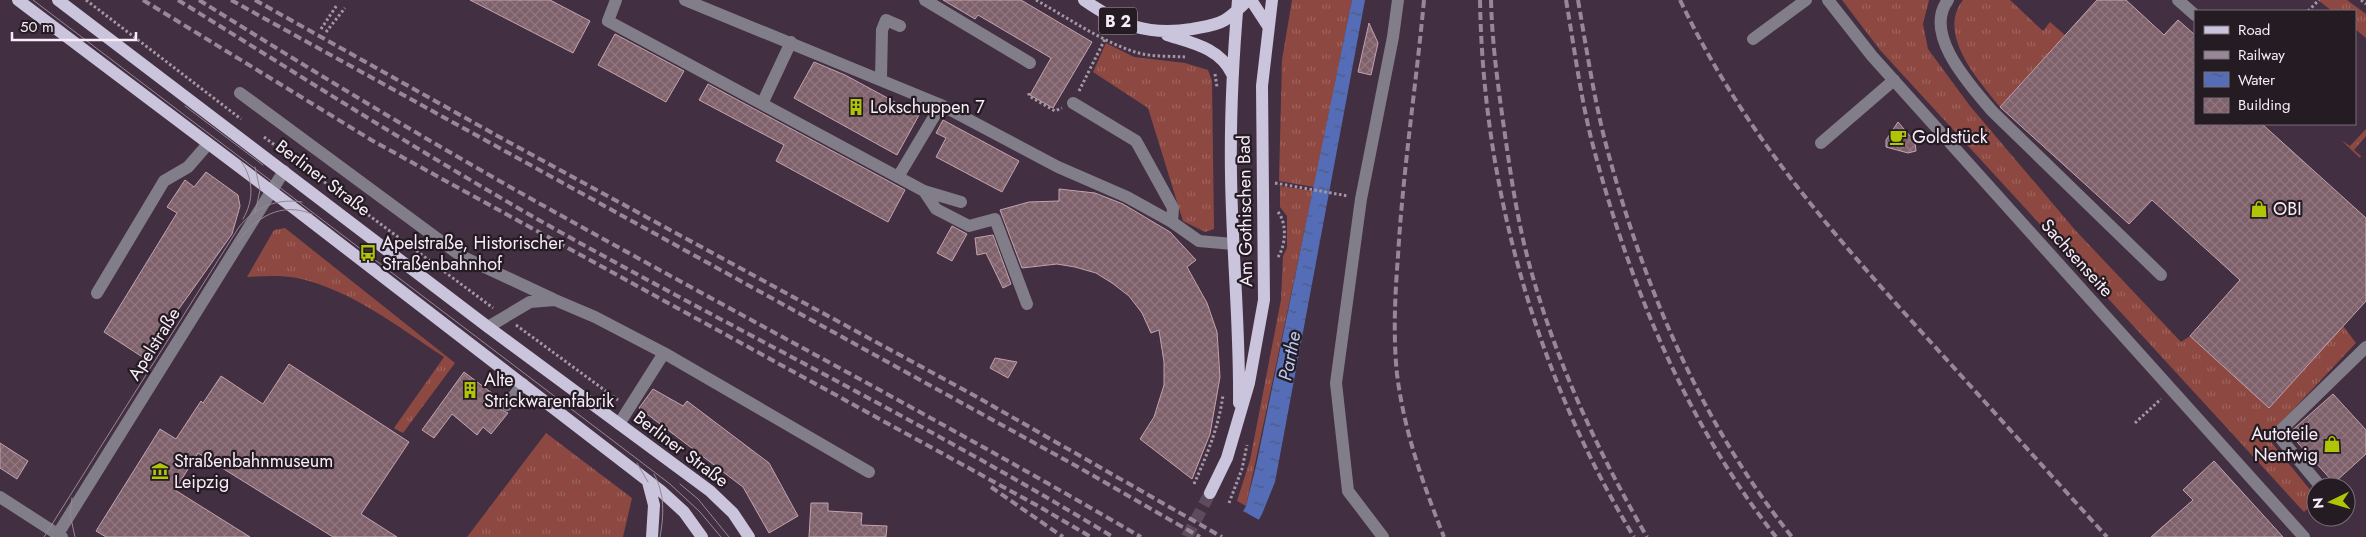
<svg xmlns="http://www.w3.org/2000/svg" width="2366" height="537" font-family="Jost,sans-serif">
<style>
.grass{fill:url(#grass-tufts)}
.water{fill:url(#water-ripples)}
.pier{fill:#422f42}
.building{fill:url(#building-cross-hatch);stroke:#c4a3ad}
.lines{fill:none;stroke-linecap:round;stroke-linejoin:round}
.major-tunnel{stroke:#5d4b5d;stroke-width:12;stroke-dasharray:12 6;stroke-linecap:butt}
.path{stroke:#a697a6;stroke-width:3;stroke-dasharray:2.5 2.5;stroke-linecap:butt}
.minor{stroke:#817e8a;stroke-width:12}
.major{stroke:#cac4dc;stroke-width:12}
.tram{stroke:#978797;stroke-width:1}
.rail{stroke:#978797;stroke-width:4;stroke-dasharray:8 4;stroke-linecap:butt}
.labels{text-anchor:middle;stroke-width:4.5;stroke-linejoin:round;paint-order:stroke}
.shield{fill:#241b23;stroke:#b8adb8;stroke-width:1}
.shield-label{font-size:16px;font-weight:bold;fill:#f8ecf8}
.poi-label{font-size:18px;fill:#f8ecf8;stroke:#241b23;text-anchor:start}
.street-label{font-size:18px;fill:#f8ecf8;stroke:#241b23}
.water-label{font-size:19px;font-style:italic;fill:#bacaf3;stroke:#241b23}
</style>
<defs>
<pattern id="grass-tufts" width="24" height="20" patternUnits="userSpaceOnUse" patternTransform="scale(1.25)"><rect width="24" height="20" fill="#8d4941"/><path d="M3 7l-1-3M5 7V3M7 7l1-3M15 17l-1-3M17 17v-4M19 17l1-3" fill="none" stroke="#9e635d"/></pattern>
<pattern id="water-ripples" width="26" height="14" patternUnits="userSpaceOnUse" patternTransform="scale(1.25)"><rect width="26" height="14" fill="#546db6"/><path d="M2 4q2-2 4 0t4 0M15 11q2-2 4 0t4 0" fill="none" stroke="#4f5a80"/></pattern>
<pattern id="building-cross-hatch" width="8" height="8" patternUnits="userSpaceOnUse" patternTransform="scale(1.25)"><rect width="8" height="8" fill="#7e616a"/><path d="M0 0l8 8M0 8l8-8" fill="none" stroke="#917880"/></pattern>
</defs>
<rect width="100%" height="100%" fill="#422f42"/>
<path class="grass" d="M1292,0H1352L1314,187L1279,181L1282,60Z
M1842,0H1929L1923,24L1928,49L1970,106L2076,231L2181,342L2190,336L2269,408L2343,326L2356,343L2267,437L2316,497V501L2304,512L1880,50Z
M1963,0H2010L2043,31L2050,22L2065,35L2000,107C1979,81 1936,34 1963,0Z
M2318,0H2347L2366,14V38L2355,29V11H2332Z
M1106,43L1134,57L1185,63L1208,70L1212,81L1214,229L1205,232L1183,221L1148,108L1093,72Z
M2366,129V136L2354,150L2361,156L2360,158L2341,140L2350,146Z
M1280,186L1313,191L1246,506L1237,501L1250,460L1281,300L1283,256L1287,248V216L1280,207Z
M285,228L455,363L403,433L394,428L444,357C398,327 352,290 297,278C281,275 264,276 247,277L274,230Z
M546,433L632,498L623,537H467Z"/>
<path class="water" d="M1352,0H1365L1275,482L1262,514L1249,537H1229L1246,506L1256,466Z"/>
<path class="pier" d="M1241,510L1261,521L1252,537H1227Z"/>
<path class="building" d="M470,0H550L590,21L573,53Z
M943,0H1021L1092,42L1053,108L1030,95L1051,58L978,15L975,19Z
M2097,0H2126L2164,35L2178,20L2195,35V124H2262L2366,218V301L2269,408L2190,336L2240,280L2152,200L2129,224L2000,107Z
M1369,23L1378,43L1371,75L1358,72Z
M615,34L684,71L666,102L598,65Z
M814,62L845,75L919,115L897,155L794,98Z
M708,84L905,190L888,222L776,161L784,145L699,100Z
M943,120L1019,161L1002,192L936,157L946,138L936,133Z
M1898,122L1915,142L1916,151L1908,153L1886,147V140Z
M206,172L238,195L240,206L232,234L144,358L104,332L177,213L167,207L185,180L194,187Z
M1059,189L1095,193L1123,204L1170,232L1196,260L1187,267L1207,303L1217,332L1220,377L1210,434L1192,479L1140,439L1154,417L1164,385V362L1159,330L1151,333L1142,313L1129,296L1112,283L1096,273L1075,267L1057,264L1022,268L1000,210L1029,202L1059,201Z
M952,226L967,234L952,261L937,253Z
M993,235L1011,284L1003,288L986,253L977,255L975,238Z
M995,358L1017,362L1008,378L990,368Z
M289,364L409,442L361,514L397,537H333L198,453L175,490L250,537H106L96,531L160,429L176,439L201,401L203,403L221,376L263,404Z
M464,372L501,400L500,409L508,413L491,434L483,427L477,435L452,414L434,438L422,430Z
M653,389L683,406L687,401L769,463L798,516L769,533L743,487L639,408Z
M2333,394L2366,430V454L2334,483L2289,433Z
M0,443L28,461L17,479L0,468Z
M2214,461L2283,537H2151L2193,500L2183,490Z
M811,503H828V511L862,513L861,525L887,526L886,537H809Z"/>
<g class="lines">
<path class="major-tunnel" d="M1187,537L1210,493"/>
<path class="path" d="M86,0L241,119
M1036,0C1068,18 1101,41 1135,52C1151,57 1169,56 1185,57
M2361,0L2366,4
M2308,11L2319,0
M321,29L337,5
M326,32L345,8
M1215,74L1217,87
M1079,91L1105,39
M1029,93V96L1055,111L1062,108
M264,137L493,308
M1275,183L1348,196
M1278,212C1287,223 1286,245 1278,257
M516,325L618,400
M2135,423L2161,399
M1194,484C1207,455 1219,426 1223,395
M1229,503L1242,469L1247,445"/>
<path class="minor" d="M616,0L608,21L924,191L961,202
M685,0L941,105L1058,167L1127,197L1172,222L1199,241L1233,244
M925,0L1030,63
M1828,0L1872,56L2304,537
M1948,0C1922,34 1971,86 1992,111L2161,275
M2178,0L2195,15
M1753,39L1806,0
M881,79L882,30L886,20L900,26
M240,93L461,256L553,299
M1073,103L1136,141L1173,208L1172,222
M762,104L791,42
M1821,143L1894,80
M898,177L941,105
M924,191L936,209L969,226L995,219L1027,304
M97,293L164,181L188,167L208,144
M488,327L530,302L555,300L595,317L664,353L869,472
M507,405L523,384
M619,424L664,353
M2321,487L2277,434L2366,347
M0,497L62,537
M56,537L284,171
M1383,537L1348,491L1336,383L1361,199L1393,37L1398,0"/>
<path class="major" d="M18,0L295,209L661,491L684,512L702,537
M58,0L488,327L710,491L733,513L749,537
M1084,0C1120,25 1147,36 1192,29C1202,27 1215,26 1225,20C1233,15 1241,7 1248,0
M1238,0C1233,58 1230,116 1231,175C1232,251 1240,327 1239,403
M1251,0L1268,26
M1167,35C1192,43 1220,48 1232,74
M648,482L654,505L652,537
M1210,493L1227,458L1249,383L1264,300L1262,86L1272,0"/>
<path class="tram" d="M33,0L670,484L700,512L721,537
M185,106L263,165
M241,161C254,180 254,200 243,219
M255,167L260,190L255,213
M237,242C256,218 280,201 312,214
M637,463L648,482
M654,474C665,494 664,515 660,537
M680,484L698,499L729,537
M72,498L70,514L75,537
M44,537L239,227C255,207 277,198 302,202"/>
<path class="rail" d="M143,0L373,141L1038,506L1091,537
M178,0C302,77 426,156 553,228C739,332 931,426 1113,537
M199,0C303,65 406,128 512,188C721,306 934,416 1141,537
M231,0L1078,467L1200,537
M255,0L503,139L977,397L1222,537
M1424,0C1416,86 1403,170 1398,256C1395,295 1393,335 1397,374C1404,431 1423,484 1444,537
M1480,0C1483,188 1537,377 1634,537
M1491,0C1492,43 1498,86 1504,128C1511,177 1518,226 1532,274C1558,366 1599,454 1647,537
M1566,0C1574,46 1580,93 1591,138C1628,281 1684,420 1776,537
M1578,0C1586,46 1593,92 1604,137C1641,280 1699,421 1792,537
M1680,0C1743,132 1830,231 1927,338C1987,404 2047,471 2107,537
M991,487L1063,537"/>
</g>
<defs>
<g id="building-bare" transform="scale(1.35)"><path d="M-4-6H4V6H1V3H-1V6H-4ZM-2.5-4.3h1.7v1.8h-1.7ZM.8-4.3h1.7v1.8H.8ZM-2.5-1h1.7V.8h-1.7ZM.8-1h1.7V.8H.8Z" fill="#afc506" stroke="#241b23" stroke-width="2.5" paint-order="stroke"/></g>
<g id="cafe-bare" transform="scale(1.35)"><path d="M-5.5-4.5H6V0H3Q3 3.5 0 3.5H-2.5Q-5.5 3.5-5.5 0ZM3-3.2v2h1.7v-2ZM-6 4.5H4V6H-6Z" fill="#afc506" stroke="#241b23" stroke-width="2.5" paint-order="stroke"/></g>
<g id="shop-bare" transform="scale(1.35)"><path d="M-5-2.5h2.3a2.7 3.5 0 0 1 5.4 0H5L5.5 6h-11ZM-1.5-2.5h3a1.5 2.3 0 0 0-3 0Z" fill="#afc506" stroke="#241b23" stroke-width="2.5" paint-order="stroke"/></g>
<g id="bus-bare" transform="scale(1.35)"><path d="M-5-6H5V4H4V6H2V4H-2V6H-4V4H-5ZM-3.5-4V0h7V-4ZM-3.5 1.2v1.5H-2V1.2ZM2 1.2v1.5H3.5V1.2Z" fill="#afc506" stroke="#241b23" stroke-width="2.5" paint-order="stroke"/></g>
<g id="museum-bare" transform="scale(1.35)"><path d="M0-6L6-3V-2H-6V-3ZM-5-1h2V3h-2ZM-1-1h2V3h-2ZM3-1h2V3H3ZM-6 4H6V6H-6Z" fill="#afc506" stroke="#241b23" stroke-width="2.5" paint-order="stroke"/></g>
</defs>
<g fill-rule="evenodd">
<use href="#building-bare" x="856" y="107"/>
<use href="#cafe-bare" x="1898" y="137"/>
<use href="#shop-bare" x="2259" y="209"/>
<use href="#bus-bare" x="368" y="253"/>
<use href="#building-bare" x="470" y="390"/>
<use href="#shop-bare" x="2332" y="444"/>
<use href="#museum-bare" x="160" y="471"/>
</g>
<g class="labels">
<rect class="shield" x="1099" y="7.5" width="38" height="27" rx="4"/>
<g class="shield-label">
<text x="1118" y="27">B 2</text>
</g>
<g class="poi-label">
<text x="870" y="113">Lokschuppen 7</text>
<text x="1912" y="143">Goldstück</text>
<text x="2273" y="215">OBI</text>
<text x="382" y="249">Apelstraße, Historischer<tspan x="382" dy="21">Straßenbahnhof</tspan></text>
<text x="484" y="386">Alte<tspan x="484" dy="21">Strickwarenfabrik</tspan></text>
<text x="2318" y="440" text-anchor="end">Autoteile<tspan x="2318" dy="21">Nentwig</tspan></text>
<text x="174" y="467">Straßenbahnmuseum<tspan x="174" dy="21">Leipzig</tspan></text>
</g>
<g class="street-label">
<text transform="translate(323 178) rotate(37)" y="6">Berliner Straße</text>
<text transform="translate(1245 211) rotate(-91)" y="6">Am Gothischen Bad</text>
<text transform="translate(2077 258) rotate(48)" y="6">Sachsenseite</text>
<text transform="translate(154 344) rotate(-58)" y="6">Apelstraße</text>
<text transform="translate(681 449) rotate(37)" y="6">Berliner Straße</text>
</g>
<g class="water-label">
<text transform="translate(1289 356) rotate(-79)" y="7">Parthe</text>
</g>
</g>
<rect x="2194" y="10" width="162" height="115" fill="#241b23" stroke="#796f78"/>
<rect x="2204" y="26" width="25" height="8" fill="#cac4dc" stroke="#796f78"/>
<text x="2238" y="35" font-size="15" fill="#f8ecf8">Road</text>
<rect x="2204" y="51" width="25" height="8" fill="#978797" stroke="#796f78"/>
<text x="2238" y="60" font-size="15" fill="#f8ecf8">Railway</text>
<rect x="2204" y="72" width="25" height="15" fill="url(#water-ripples)" stroke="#796f78"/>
<text x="2238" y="85" font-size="15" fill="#f8ecf8">Water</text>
<rect x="2204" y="98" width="25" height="15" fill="url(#building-cross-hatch)" stroke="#796f78"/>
<text x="2238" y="110" font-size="15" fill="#f8ecf8">Building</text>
<g transform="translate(2331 502) rotate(265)"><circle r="24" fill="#241b23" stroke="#796f78"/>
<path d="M0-4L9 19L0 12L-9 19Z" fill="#afc506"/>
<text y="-8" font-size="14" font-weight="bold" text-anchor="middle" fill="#f8ecf8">N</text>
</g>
<path d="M12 32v8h124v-8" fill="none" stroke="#f8ecf8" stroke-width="2.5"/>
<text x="20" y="32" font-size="15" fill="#f8ecf8" stroke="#241b23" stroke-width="4" paint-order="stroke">50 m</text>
</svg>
